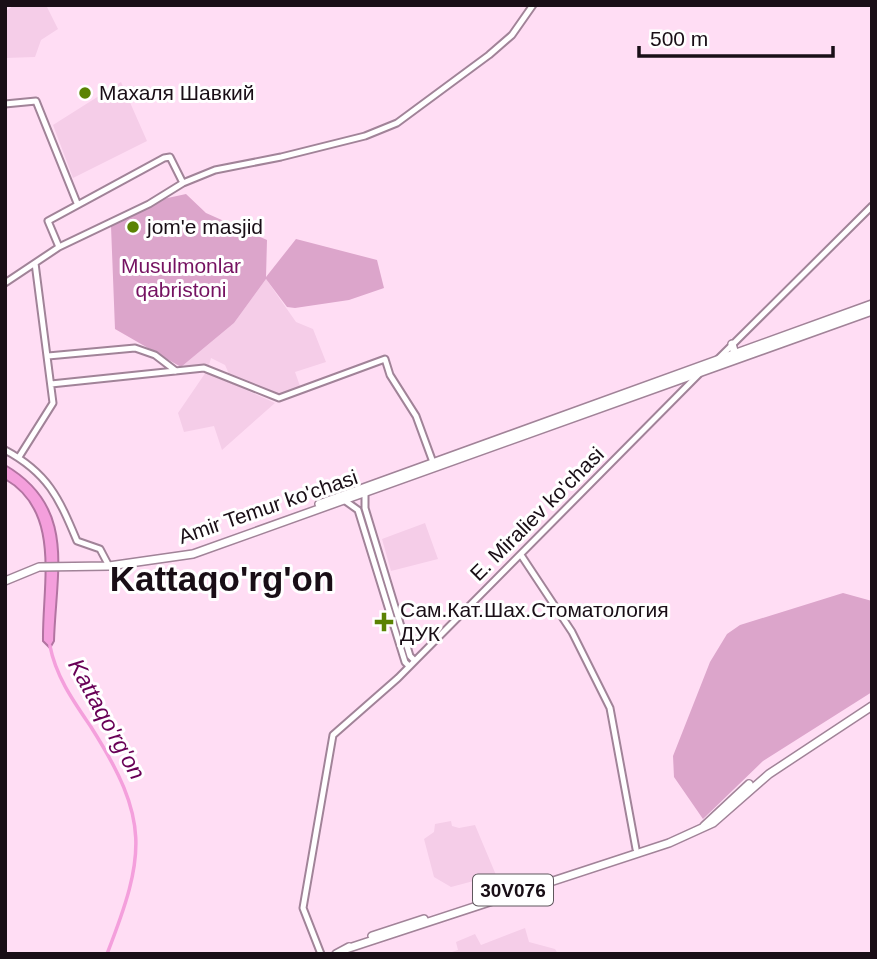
<svg xmlns="http://www.w3.org/2000/svg" width="877" height="959" font-family="Arial,sans-serif">
<style>
.built{fill:#f5cde8}
.green{fill:#dca5cb}
.water{fill:#f49fdc;stroke:#b274a1;stroke-width:2}
.lines{fill:none;stroke-linecap:round;stroke-linejoin:round}
.canal{stroke:#f49fdc;stroke-width:3.5}
.minor-casing{stroke:#a18398;stroke-width:9}
.major-casing{stroke:#a18398;stroke-width:10}
.minor{stroke:#fff;stroke-width:5}
.major{stroke:#fff;stroke-width:7}
.poi-dot{fill:#5a8203;stroke:#fff;stroke-width:2.5}
.labels{text-anchor:middle;stroke-width:6;stroke-linejoin:round;paint-order:stroke}
.shield{fill:#fff;stroke:#5e565c;stroke-width:2}
.shield-label{font-size:19px;font-weight:bold;fill:#190e16}
.poi-label{font-size:21px;fill:#190e16;stroke:#fff;text-anchor:start}
.park-label{font-size:21px;fill:#751261;stroke:#fff}
.street-label{font-size:21px;fill:#190e16;stroke:#fff}
.water-label{font-size:23px;font-style:italic;fill:#680056;stroke:#fff}
.town-label{font-size:35px;font-weight:bold;fill:#190e16;stroke:#fff}
</style>
<rect width="100%" height="100%" fill="#ffddf4"/>
<path class="built" d="M14,5H46L58,29L41,40L35,57L5,58V12Z
M121,82L147,141L73,178L53,125Z
M266,279L296,322L313,329L326,362L295,372L301,389L281,396L274,394L229,374L225,365L211,358L209,365L181,367L234,323Z
M206,372L275,403L222,450L214,426L184,432L178,413Z
M425,523L438,559L391,571L382,539Z
M451,821L452,826L459,828L475,825L496,875L451,887L434,877L424,839L434,832L435,824Z
M525,928L529,942L555,949L558,954H446L458,950L456,942L475,934L481,945Z"/>
<path class="green" d="M186,194L206,213L267,240L266,277L296,239L377,260L384,288L349,300L295,308L287,307L266,279L234,323L181,367L115,329L111,226L163,199Z
M843,593L872,601V692L763,761L703,819L674,777L673,756L710,662L727,634L740,625Z"/>
<path class="water" d="M5,465C77,507 56,570 54,641L50,648L43,641C42,585 62,512 5,479Z"/>
<g class="lines">
<path class="canal" d="M50,646C56,677 74,702 91,727C150,820 146,854 107,954"/>
<g class="minor-casing">
<path id="minor" d="M5,104L36,101L77,203
M59,247L48,221L164,158L170,157L183,183
M5,283L59,247L149,204L183,183L215,170L281,157L365,136L397,123L489,55L512,35L533,5
M48,356L135,348L155,355L176,371
M717,360L872,206
M51,384L204,368L279,398L385,359L390,375L416,416L434,465
M5,450C48,473 59,498 77,541L100,549L109,566
M19,457L53,403L35,263
M365,490V508L410,656L414,660
M344,500L358,510L405,662L409,666
M521,555L572,632L610,708L636,849
M321,954L303,908L333,735L398,678L701,372"/>
</g>
<g class="major-casing">
<path id="major" d="M732,344L735,354
M319,504L872,304
M5,581L39,567L109,566L193,554L872,311
M704,826L749,784
M372,936L424,919
M346,949L669,843L713,823L769,774L872,706
M336,954L349,947"/>
</g>
<use href="#minor" class="minor"/>
<use href="#major" class="major"/>
</g>
<g class="poi-dot">
<circle cx="85" cy="93" r="7"/>
<circle cx="133" cy="227" r="7"/>
<path d="M380.5 611.5h7v7h7v7h-7v7h-7v-7h-7v-7h7z"/>
</g>
<g class="labels">
<rect class="shield" x="473" y="874.5" width="80" height="31" rx="5"/>
<g class="shield-label">
<text x="513" y="897">30V076</text>
</g>
<g class="poi-label">
<text x="99" y="100">Махаля Шавкий</text>
<text x="147" y="234">jom'e masjid</text>
<text x="400" y="617">Сам.Кат.Шах.Стоматология<tspan x="400" dy="24">ДУК</tspan></text>
</g>
<g class="park-label">
<text x="181" y="273">Musulmonlar<tspan x="181" dy="24">qabristoni</tspan></text>
</g>
<g class="street-label">
<text transform="translate(268 507) rotate(-19)" y="7">Amir Temur ko'chasi</text>
<text transform="translate(537 514) rotate(-45)" y="7">E. Miraliev ko'chasi</text>
</g>
<g class="water-label">
<text transform="translate(107 719) rotate(61)" y="8">Kattaqo'rg'on</text>
</g>
<g class="town-label">
<text x="222" y="591">Kattaqo'rg'on</text>
</g>
</g>
<rect width="877" height="959" fill="none" stroke="#190e16" stroke-width="14"/>
<path d="M639 46v10h194v-10" fill="none" stroke="#190e16" stroke-width="3.5"/>
<text x="650" y="46" font-size="21" fill="#190e16" stroke="#ffffff" stroke-width="5" paint-order="stroke">500 m</text>
</svg>
